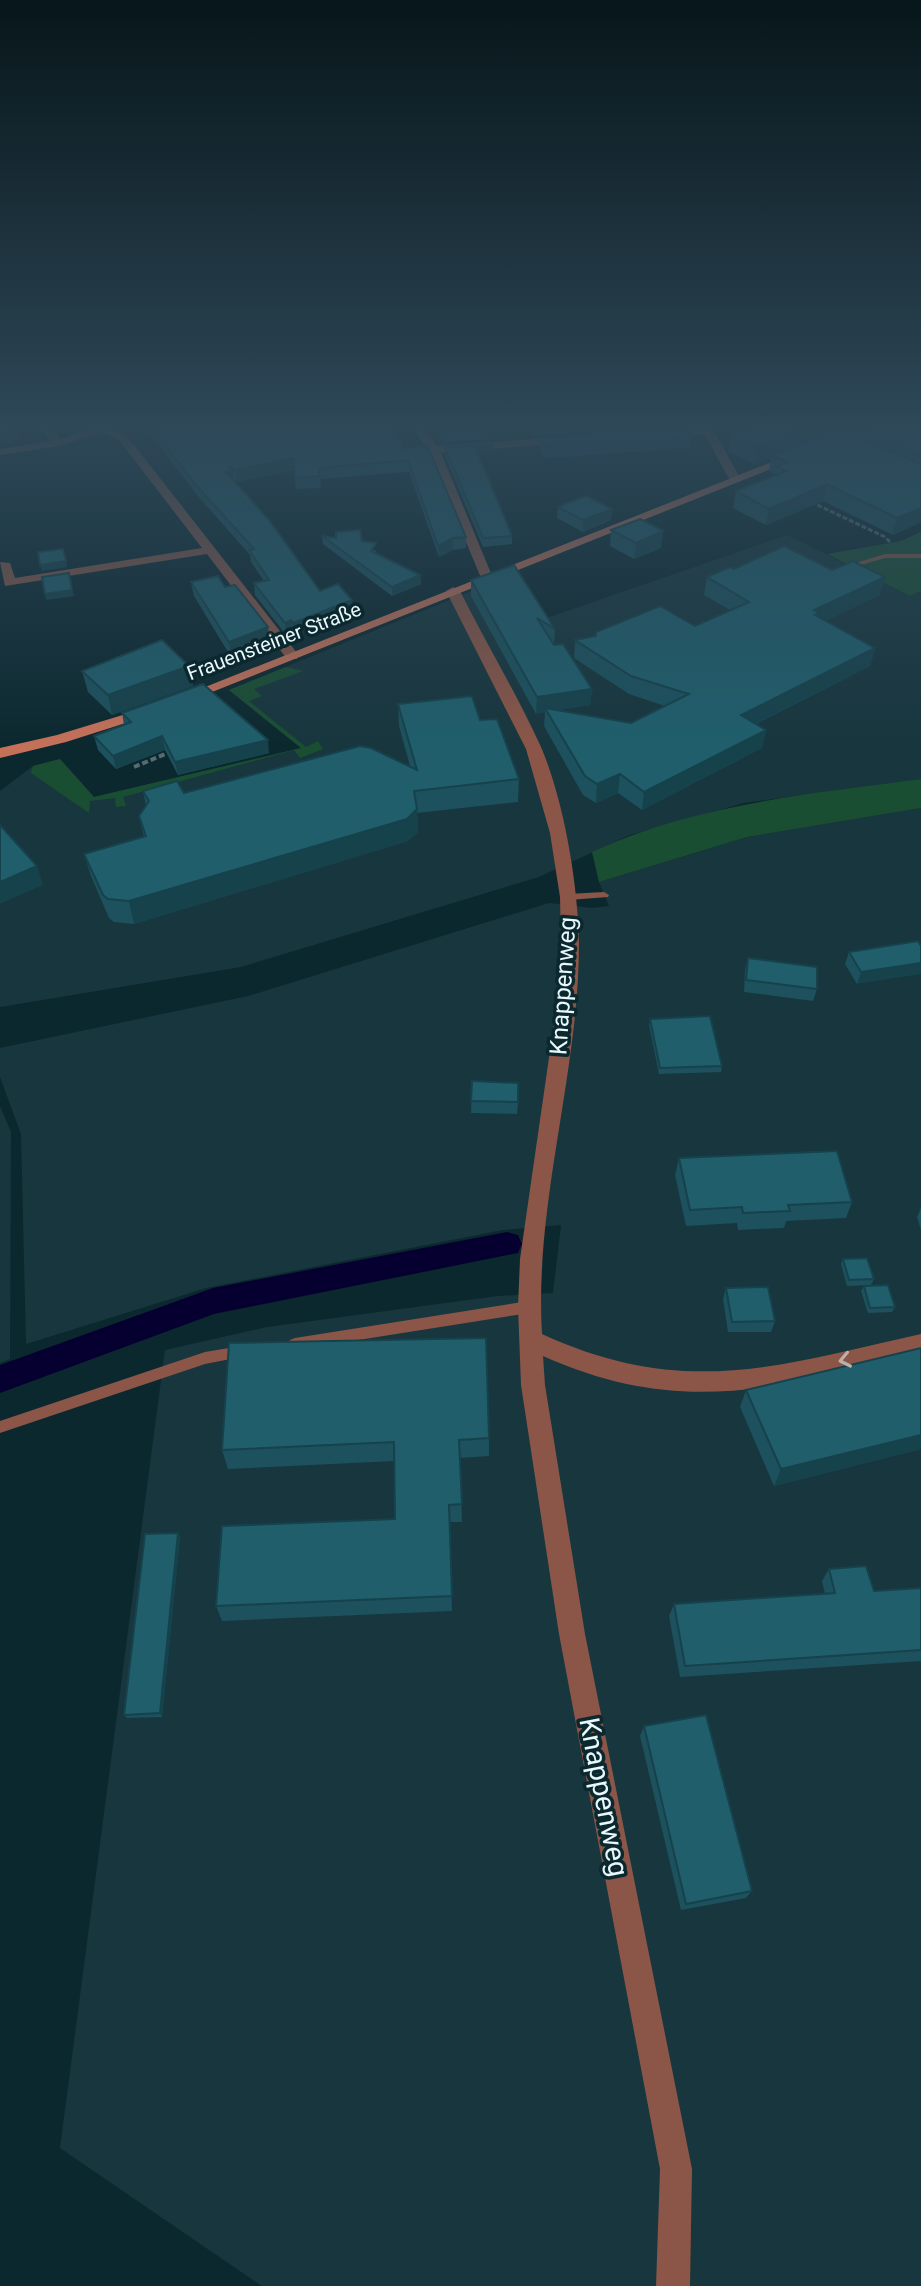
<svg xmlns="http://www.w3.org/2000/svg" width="921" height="2286" viewBox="0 0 921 2286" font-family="Roboto,sans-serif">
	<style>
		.built { fill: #18363e }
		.green { fill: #1a4e32 }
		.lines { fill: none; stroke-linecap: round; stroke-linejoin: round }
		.canal { fill: #060031; fill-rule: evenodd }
		.path-far1 { stroke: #546c72; stroke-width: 3; stroke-dasharray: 5 2; stroke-linecap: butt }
		.path { stroke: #546c72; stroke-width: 4; stroke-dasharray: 6 3; stroke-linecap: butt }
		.lane { fill: #8b5648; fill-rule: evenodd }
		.street { fill: #8b5648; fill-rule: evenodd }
		.secondary { fill: #c5715a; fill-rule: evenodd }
		.wall { fill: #1c515d; fill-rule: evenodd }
		.shaded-wall { fill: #16424c }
		.building { fill: #205e6c; stroke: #16424c; stroke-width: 2 }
		.oneway { stroke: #beafab }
		.labels { text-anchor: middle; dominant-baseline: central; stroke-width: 7; stroke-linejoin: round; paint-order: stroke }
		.far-street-label { font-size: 20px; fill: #e8f8fc; stroke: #0c282f }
		.street-label { font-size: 24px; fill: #e8f8fc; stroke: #0c282f }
		.near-street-label { font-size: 28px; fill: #e8f8fc; stroke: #0c282f }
	</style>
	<rect width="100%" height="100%" fill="#0c282f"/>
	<g class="built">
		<polygon points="787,535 910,596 921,591 921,779 744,803 630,835 539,877 241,967 0,1007 0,791 33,766 60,759 94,797 301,748 229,690 506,577 541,620"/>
		<polygon points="921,808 921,2286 262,2286 60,2148 165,1350 267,1327 498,1296 553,1293 561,1225 503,1230 206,1288 26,1344 21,1134 0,1077 0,1048 248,996 549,903 592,908 609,906 599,882 747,837"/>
		<polygon points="0,1106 11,1132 10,1359 0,1363"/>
	</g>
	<g class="green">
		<polygon points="921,532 921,591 910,596 827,554 901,541"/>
		<polygon points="286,667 303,671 254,689 262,696 249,701 306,747 318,741 323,749 300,758 294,750 123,797 126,806 116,807 115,798 90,801 89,813 31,773 33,766 60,759 94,797 301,748 229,690"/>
		<path d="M921,779v29l-174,29 -148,45 -7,-30c103,-48 217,-58 329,-73z"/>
	</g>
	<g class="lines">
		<polygon class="canal" points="507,1232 518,1235 522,1244 518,1253 214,1314 0,1393 0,1365 213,1288"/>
		<polyline class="path-far1" points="811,502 885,537 891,543"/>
		<polyline class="path" points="134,767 170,752"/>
		<g class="lane">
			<polygon points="885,554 921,554 921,558 885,558 850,568 846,566"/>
			<polygon points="604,892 609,895 608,897 568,900 563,897 568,894"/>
			<polygon points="529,1301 534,1303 536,1307 534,1311 529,1313 295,1350 290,1348 288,1344 290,1340 295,1338"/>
			<polygon points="241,1346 246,1348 248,1352 246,1356 205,1364 0,1433 0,1421 205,1352"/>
		</g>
		<g class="street">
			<polygon points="38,425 49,425 61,439 101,425 117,425 113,428 127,436 297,653 297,659 287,659 207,554 5,586 0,562 10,563 15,578 202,548 119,440 103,432 59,446 0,455 0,449 51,441"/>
			<polygon points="411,425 422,425 437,446 565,437 571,440 565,443 441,453 493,578 492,581 481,578 428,450"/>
			<polygon points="711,425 741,480 739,482 731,482 704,434 661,436 655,433 661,430"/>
			<path d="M453,587l7,4c26,52 57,103 81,156 23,54 37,137 38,196 0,131 -45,260 -37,391 141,65 236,32 379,0v20c-142,32 -237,65 -378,2l2,29 40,249 107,535 -2,117h-34l4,-117 -101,-535 -38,-249 -3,-78 2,-48 36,-250 5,-65 -1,-47 -10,-64 -24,-84 -80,-158z"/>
		</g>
		<g class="secondary">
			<polygon points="792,454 798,457 796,459 187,702 182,703 175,699"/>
			<polygon points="149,707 154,708 154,714 66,742 0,758 0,748 57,735"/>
		</g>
	</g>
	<g class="wall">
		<polygon points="147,425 392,425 404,449 466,537 466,548 453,550 439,557 409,472 320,479 321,488 296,489 294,470 237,482 234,479 234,482 320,591 353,612 295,635 293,632 286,635 255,595 254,583 264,581 251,562 250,555 198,496 151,435 150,426"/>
		<polygon points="439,425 488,425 488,439 443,442 439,432"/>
		<polygon points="529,425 669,425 534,436"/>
		<path d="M754,425h167v97l-28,13 -70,-34 -57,24 -33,-17 3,-17 40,-16 -7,-4 2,-14 -17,7 -26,-13 3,-16zM849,426l-2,7 -8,-3z"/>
		<polygon points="692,437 690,448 545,458 540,449 541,438"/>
		<polygon points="494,444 494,452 478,454 512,536 512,544 483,547 445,456 445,447"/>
		<polygon points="558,507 612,509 611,520 583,532 557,518"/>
		<polygon points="611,530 663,531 661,548 634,559 610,546"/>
		<polygon points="322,536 362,541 377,552 376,553 420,575 421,584 392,596 323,544"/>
		<polygon points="514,565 555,629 554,645 592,689 590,705 558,710 631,723 665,706 629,694 574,658 575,640 695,626 730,610 704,595 707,577 734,569 880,595 825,621 875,648 870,666 756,724 766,730 762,748 642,810 618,793 596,803 583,795 544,726 545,712 536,714 471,596 471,580"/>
		<polygon points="191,582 270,641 231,657 194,596"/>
		<polygon points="189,666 193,686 112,715 88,692 82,671"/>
		<polygon points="398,704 480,720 519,779 518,802 417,813 418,832 408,841 134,924 114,922 109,918 91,876 84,854 144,837 139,816 146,806 143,791 184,793 410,766 399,726"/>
		<polygon points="122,713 269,753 178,775 165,750 116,769 98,750 94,736 124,725"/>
		<polygon points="918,941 857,984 845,964 849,952"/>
		<polygon points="748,958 817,989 813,1001 744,992 745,970"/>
		<polygon points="650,1019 722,1066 721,1072 659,1074 649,1025"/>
		<polygon points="472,1081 518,1102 517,1114 471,1113"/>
		<polygon points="679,1158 852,1202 846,1218 786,1221 784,1228 738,1230 737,1223 686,1226 675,1175"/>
		<polygon points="921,1208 921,1230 917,1217"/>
		<polygon points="843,1259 874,1279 871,1285 847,1286 841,1264"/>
		<polygon points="864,1286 895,1307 892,1312 868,1313 861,1291"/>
		<polygon points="726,1288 775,1321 771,1332 728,1332 723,1299"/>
		<polygon points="921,1348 921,1449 774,1486 740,1407 746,1390"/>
		<polygon points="489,1438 489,1456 460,1458 462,1522 450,1522 452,1611 222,1621 216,1606 395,1519 394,1461 228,1469 222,1450"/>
		<polygon points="178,1533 180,1537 162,1717 127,1718 124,1715"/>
		<polygon points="829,1569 874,1591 921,1588 921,1661 680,1677 669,1616 674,1604 825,1594 822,1581"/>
		<polygon points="644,1726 752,1891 746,1898 681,1910 640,1736"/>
	</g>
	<g class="shaded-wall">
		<polygon points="814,425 849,425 774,456 771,455 771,457 754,464 757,448"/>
		<polygon points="18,430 20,440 0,444 0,434"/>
		<polygon points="494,444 494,452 475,454 475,446"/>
		<polygon points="293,458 294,470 237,482 236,470"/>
		<polygon points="233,471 234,482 226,472"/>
		<polygon points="827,484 823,501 766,525 769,509"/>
		<polygon points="921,508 921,522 893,535 897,518"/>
		<polygon points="612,509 611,520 583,532 583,520"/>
		<polygon points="663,531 661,548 634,559 636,543"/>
		<polygon points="453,538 453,550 439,557 438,546"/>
		<polygon points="66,561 67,567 42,571 40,565"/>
		<polygon points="420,575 421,584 392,596 392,587"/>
		<polygon points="885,577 880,595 817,625 814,610"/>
		<polygon points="72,590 74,596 46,600 45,594"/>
		<polygon points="352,600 353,612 295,635 293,623"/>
		<polygon points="291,620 293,632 286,635 285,623"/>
		<polygon points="268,627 270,641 231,657 229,642"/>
		<polygon points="875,648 870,666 737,733 741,715"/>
		<polygon points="189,666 193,686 112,715 108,695"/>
		<polygon points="592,689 590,705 547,712 545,708 545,712 536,714 537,697"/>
		<polygon points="766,730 762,748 642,810 644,792"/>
		<polygon points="162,736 165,750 116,769 113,756"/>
		<polygon points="268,740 269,753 178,775 175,762"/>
		<polygon points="620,774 618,793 596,803 597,784"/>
		<polygon points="417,809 418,832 408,841 134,924 129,901"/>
		<polygon points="37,866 43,885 0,904 0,882"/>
		<polygon points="921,963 921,974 857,984 861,972"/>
		<polygon points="921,1435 921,1449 774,1486 781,1469"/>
		<polygon points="178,1533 180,1537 162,1717 160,1713"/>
	</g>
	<g class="building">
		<polygon points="0,425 15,425 18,430 0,434"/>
		<polygon points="150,425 392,425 404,449 427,445 466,537 453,538 438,546 408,460 319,468 320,476 295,478 293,458 236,470 229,466 233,471 226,472 269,520 320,591 338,584 352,600 293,623 291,620 285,623 254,583 269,580 249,550 254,549 196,485"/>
		<polygon points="754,425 814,425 757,448 731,435"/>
		<polygon points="852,425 921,425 921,455"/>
		<polygon points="686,428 692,437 545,447 541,438"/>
		<polygon points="837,429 921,464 921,508 897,518 827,484 769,509 736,491 787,471 777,467 788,462 771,455"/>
		<polygon points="494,444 475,446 512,536 483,538 445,447"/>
		<polygon points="586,496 612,509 583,520 558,507"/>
		<polygon points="640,519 663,531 636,543 611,530"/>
		<polygon points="360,530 362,541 376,543 371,551 420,575 392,587 322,536 336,538 336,532"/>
		<polygon points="784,546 832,570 853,561 885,577 814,610 820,613 815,615 875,648 741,715 766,730 644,792 620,774 597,784 585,776 545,708 631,723 689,694 631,676 575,640 596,636 596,632 660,606 695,626 749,602 707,577 730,567 734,569"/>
		<polygon points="63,549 66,561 40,565 38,552"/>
		<polygon points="514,565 555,629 537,618 554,645 563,644 592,689 537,697 471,580"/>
		<polygon points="69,573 72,590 45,594 42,577"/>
		<polygon points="218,576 225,587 235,585 268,627 229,642 191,582"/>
		<polygon points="162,640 189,666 108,695 82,671"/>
		<polygon points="203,684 268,740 175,762 162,736 113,756 94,736 131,722 122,713"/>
		<polygon points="472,696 480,720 497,719 519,779 414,791 417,809 407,819 129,901 108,899 103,895 84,854 146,836 139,816 149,801 143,791 177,781 184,793 360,746 371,748 417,770 398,704"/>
		<polygon points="0,825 37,866 0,882"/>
		<polygon points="918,941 921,946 921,963 861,972 849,952"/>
		<polygon points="748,958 817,967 817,989 746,980"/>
		<polygon points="710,1016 722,1066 660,1068 650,1019"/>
		<polygon points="472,1081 518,1083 518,1102 471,1101"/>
		<polygon points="837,1151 852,1202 788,1205 790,1211 743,1213 742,1207 690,1210 679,1158"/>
		<polygon points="867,1258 874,1279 849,1280 843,1259"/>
		<polygon points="888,1285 895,1307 870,1308 864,1286"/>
		<polygon points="768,1287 775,1321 732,1322 726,1288"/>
		<polygon points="486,1338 489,1438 459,1440 462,1504 449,1505 452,1596 216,1606 222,1526 395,1519 394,1442 222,1450 229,1343"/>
		<polygon points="921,1348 921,1435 781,1469 746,1390"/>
		<polygon points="178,1533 160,1713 124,1715 145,1534"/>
		<polygon points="866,1566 874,1591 921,1588 921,1650 685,1666 674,1604 835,1593 829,1569"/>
		<polygon points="706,1715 752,1891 686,1904 644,1726"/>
	</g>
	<defs><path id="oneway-chevron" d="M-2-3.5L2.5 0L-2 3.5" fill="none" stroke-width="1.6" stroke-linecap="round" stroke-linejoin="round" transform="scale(2)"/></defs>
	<use class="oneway" href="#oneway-chevron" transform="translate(845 1360) rotate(168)"/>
	<linearGradient id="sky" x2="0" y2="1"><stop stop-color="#07161a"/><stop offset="0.57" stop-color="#2e4858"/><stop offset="1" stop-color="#2e4858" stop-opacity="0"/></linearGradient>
	<rect width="921" height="745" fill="url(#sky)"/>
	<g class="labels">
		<g class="far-street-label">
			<text transform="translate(274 641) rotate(-21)">Frauensteiner Straße</text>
		</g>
		<g class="street-label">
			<text transform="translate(563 986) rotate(-86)">Knappenweg</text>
		</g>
		<g class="near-street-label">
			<text transform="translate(604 1797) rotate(79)">Knappenweg</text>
		</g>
	</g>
</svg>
